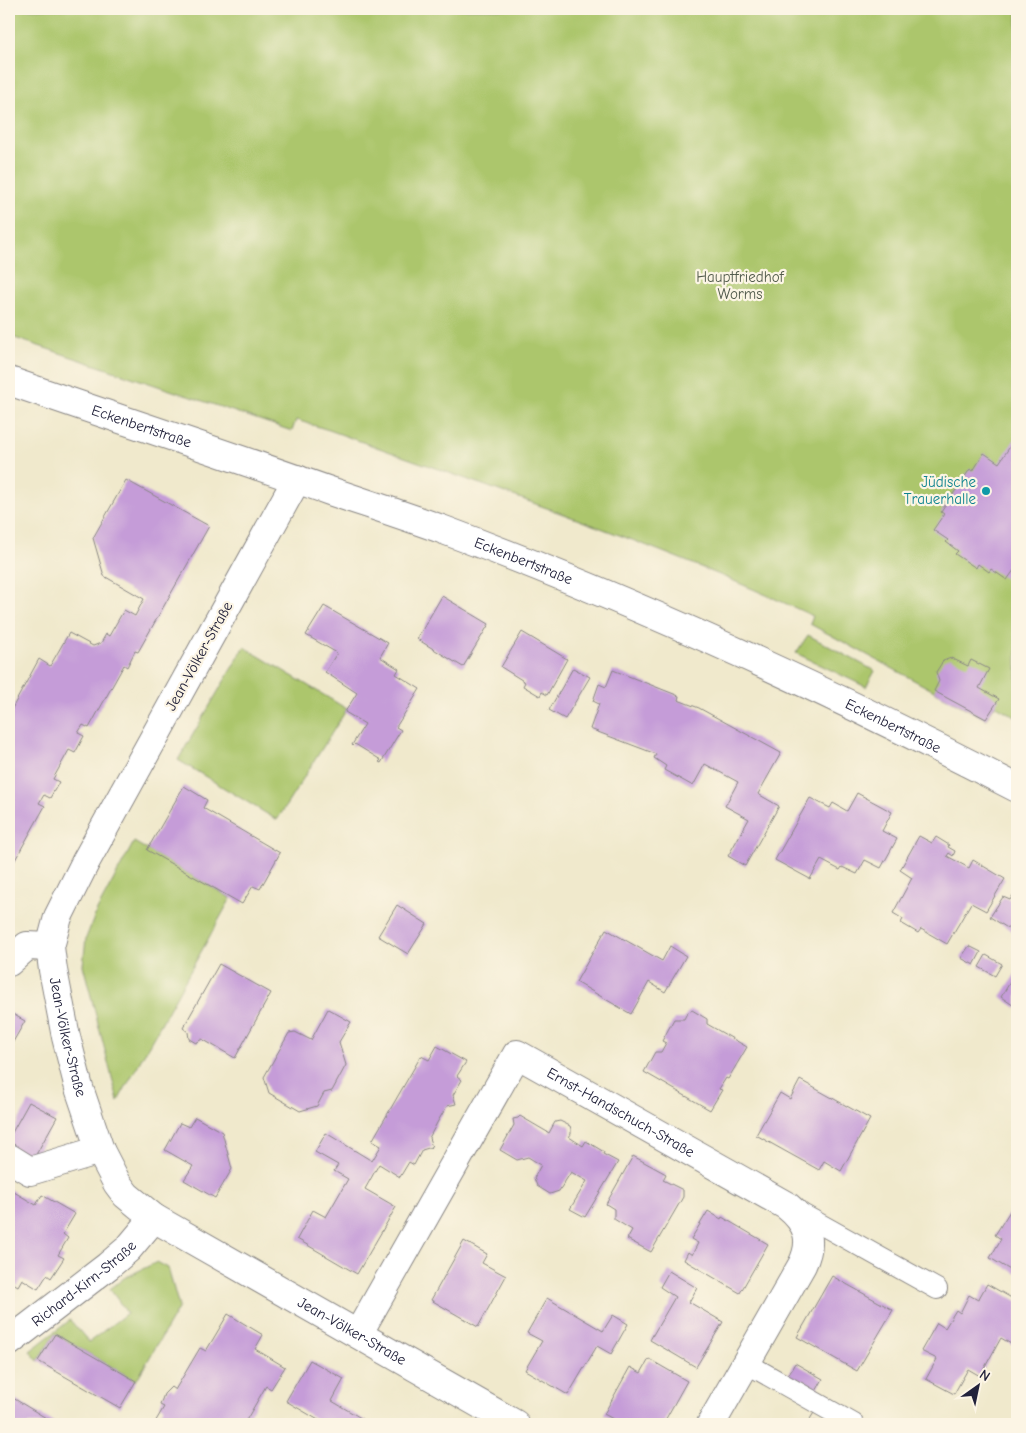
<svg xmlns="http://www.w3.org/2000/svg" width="1026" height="1433" viewBox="0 0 1026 1433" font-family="'Comic Neue',sans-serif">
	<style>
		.green { fill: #acc66c; stroke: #677454 }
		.building { fill: #c59cd8 }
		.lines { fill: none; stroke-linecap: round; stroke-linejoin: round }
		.service-casing { stroke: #898684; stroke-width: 22 }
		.minor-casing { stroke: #898684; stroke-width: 30 }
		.tertiary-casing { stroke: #898684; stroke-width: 30 }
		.service { stroke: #fff; stroke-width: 20 }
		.minor { stroke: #fff; stroke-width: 28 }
		.tertiary { stroke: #fff; stroke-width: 28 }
		.culture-dot { fill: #0f9aa8; stroke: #fcf5e5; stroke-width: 2 }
		.labels { text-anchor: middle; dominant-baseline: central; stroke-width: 4.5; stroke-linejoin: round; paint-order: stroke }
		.park-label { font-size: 15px; fill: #525b4c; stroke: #fcf5e5 }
		.street-label { font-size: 15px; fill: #22223b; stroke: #fcf5e5 }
		.culture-label { font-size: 15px; fill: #0d838f; stroke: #fcf5e5; text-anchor: end }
	</style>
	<rect width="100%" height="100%" fill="#fcf5e5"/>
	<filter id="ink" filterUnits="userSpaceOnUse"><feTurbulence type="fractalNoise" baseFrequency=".02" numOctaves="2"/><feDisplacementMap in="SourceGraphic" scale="10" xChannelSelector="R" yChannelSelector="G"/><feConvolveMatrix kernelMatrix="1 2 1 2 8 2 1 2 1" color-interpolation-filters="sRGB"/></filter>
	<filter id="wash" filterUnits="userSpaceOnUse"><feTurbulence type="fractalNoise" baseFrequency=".0096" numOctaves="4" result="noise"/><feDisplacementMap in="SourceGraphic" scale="20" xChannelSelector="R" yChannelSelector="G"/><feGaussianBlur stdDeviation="1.12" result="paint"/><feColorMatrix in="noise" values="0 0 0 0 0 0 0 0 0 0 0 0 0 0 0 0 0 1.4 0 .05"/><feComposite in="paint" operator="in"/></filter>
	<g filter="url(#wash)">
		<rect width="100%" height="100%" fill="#f0e9cc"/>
		<g class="green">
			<path d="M9,9h1008v709l-22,-13 -9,14 -176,-95 3,-8c-157,-73 -321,-127 -484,-186l-33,-10 -4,11 -283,-95z"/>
			<polygon points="808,635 875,671 866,687 796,653"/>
			<polygon points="244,647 347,709 277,820 178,760"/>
			<polygon points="134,842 231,898 118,1101 83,965 86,938 97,910"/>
			<polygon points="157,1262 168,1268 179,1307 136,1381 55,1334 38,1361 30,1351 70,1320 89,1342 127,1313 110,1289 124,1278"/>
		</g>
		<g id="blocks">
			<g class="building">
				<polygon points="1015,439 1017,440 1017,566 1007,580 991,569 989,572 978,564 976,568 955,554 958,551 946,542 948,540 933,530 944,514 941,512 970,469 973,471 984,453 999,463"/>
				<polygon points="126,480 209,526 138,652 135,651 127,667 124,665 89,728 83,725 78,733 84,736 75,753 69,750 53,779 59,782 50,798 44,795 39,803 45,806 10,869 12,871 9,876 9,714 39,659 50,666 69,633 93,646 101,643 106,634 109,636 124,610 135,616 144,599 104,576 93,538"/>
				<polygon points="442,596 489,624 463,667 417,639"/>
				<polygon points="324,606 388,643 380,657 399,669 396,674 420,689 396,727 401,730 381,763 379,762 381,760 355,744 353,746 352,745 365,724 345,712 357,693 325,672 337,653 306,635"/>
				<polygon points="522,632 567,659 547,695 542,692 540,696 523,686 525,682 501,667"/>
				<polygon points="951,658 968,666 971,660 989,669 979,688 999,699 986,719 934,691 939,681 936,672 943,661"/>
				<polygon points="573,668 590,677 565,719 549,710"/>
				<polygon points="613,670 679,696 678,700 699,708 781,753 758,794 779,806 745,866 728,856 749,819 725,806 738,782 705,764 693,786 664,770 666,766 654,758 656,754 590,729 599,704 593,701 599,684 606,687"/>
				<polygon points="184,786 207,800 203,808 280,853 260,889 253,886 242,904 147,850"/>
				<polygon points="857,793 892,812 882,831 897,839 881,868 865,860 857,874 842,867 840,870 821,860 810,879 775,860 810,798 830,808 833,803 847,811"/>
				<polygon points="919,836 932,843 936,837 949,845 948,847 955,851 953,856 949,853 947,856 969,868 973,860 1005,879 986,911 971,903 947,944 921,929 918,933 901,923 903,919 893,913 912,878 900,870"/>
				<polygon points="1017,889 1017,934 990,917 1003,897 1010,900"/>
				<polygon points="397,905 427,924 408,954 378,936"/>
				<polygon points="606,929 662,961 670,946 686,956 665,992 649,982 631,1014 576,982"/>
				<polygon points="969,946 981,952 974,965 961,958"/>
				<polygon points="986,955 1002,964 995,976 979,967"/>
				<polygon points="219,964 271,993 235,1058 202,1039 196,1043 189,1039 188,1032 183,1028"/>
				<polygon points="1017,971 1017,1008 1001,997"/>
				<polygon points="328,1009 351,1022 339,1042 346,1065 332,1091 324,1093 317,1106 300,1111 269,1093 264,1077 289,1033 295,1032 311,1040"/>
				<polygon points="692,1010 707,1019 707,1024 747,1047 728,1079 726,1078 719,1089 722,1090 710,1110 644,1072 655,1052 661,1052 666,1043 662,1041 674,1019 684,1019 687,1013"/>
				<polygon points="9,1012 25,1021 9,1049"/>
				<polygon points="437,1046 466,1062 457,1076 462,1080 453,1095 456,1104 447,1106 438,1121 429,1138 432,1147 422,1150 414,1165 409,1162 400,1177 379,1164 365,1189 396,1207 357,1274 297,1239 313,1210 326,1217 348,1179 334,1171 338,1165 315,1152 326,1133 372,1161 381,1146 372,1141 421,1056 429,1060"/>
				<polygon points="800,1080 870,1119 841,1171 824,1161 819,1170 756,1135 780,1093 790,1099"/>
				<polygon points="29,1102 57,1117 33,1160 9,1146 9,1138"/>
				<polygon points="520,1116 549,1133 555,1122 560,1121 570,1126 571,1129 571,1134 569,1137 583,1146 586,1141 604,1152 603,1154 618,1162 585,1217 570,1209 587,1181 571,1172 559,1191 550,1194 537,1186 534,1178 541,1165 528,1157 517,1160 500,1150 514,1125 513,1119 518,1118"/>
				<polygon points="195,1117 222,1132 232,1169 215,1198 184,1180 193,1166 165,1150 180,1123 189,1127"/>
				<polygon points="633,1156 666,1174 663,1180 683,1190 683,1197 651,1252 627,1239 632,1230 614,1219 614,1209 606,1204"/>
				<polygon points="9,1189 36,1205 42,1195 75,1214 63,1234 68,1238 58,1255 64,1258 51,1278 47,1275 38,1289 22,1279 18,1286 9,1281"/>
				<polygon points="1015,1203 1017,1205 1017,1274 990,1258 1001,1239 995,1235"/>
				<polygon points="708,1211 721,1219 722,1217 768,1244 740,1293 684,1260 688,1252 692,1255 698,1243 691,1239"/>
				<polygon points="464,1241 487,1254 482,1263 506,1276 478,1327 431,1300"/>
				<polygon points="669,1271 697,1288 689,1302 723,1322 696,1367 650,1340 675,1297 660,1287"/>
				<polygon points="832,1276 893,1310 857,1371 797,1337"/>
				<polygon points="987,1284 1017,1301 1017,1344 1016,1347 1001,1338 980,1376 968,1369 954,1394 926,1379 937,1359 921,1351 937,1323 945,1328 956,1310 960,1313 969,1295 978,1300"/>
				<polygon points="547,1298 603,1331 613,1315 628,1324 611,1354 597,1346 568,1395 525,1370 542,1341 527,1333"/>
				<polygon points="228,1314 263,1335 255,1349 285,1367 271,1389 266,1386 244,1424 154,1424 164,1407 160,1405 164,1394 171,1387 175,1390 200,1348 206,1351"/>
				<polygon points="55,1334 136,1381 120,1408 38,1361"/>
				<polygon points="649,1359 687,1381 663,1424 622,1424 604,1414 630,1367 641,1373"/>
				<polygon points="310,1360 344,1379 332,1401 371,1424 318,1424 320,1421 286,1401"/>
				<polygon points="795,1363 823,1379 815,1393 787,1377"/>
				<polygon points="13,1398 41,1415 57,1424 9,1424 9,1405"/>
				<polygon points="815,1411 837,1424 807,1424"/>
			</g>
		</g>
	</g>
	<g filter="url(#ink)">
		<use href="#blocks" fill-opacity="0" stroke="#898684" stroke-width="1"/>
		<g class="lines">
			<defs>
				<g id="service">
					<polyline points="795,1210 937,1289"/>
					<polyline points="746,1363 854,1424"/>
				</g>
				<g id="minor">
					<path id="s1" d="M297,479l-211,382 -28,56 -8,30 3,23 13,67 13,51 21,62 17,33 9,12 28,23 361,206"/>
					<polyline points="9,962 27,946 50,947"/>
					<polyline points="9,1158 30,1171 100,1150"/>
					<path id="s2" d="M358,1334l159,-280 270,152c21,17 27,34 15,59l-91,159"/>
					<path id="s3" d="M9,1342l99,-76 20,-17 26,-31"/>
				</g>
				<g id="tertiary">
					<path id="s4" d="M9,381c107,37 214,72 321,110 38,13 76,25 114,39 196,73 387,162 573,258"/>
				</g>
			</defs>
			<use href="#service" class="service-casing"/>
			<use href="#minor" class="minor-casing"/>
			<use href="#tertiary" class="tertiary-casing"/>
			<use href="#service" class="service"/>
			<use href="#minor" class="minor"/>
			<use href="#tertiary" class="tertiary"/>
		</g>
	</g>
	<circle class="culture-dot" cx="986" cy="491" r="5"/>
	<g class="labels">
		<g class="park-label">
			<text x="740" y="277">Hauptfriedhof<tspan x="740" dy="17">Worms</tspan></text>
		</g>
		<g class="street-label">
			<text stroke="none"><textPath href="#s4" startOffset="140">Eckenbertstraße</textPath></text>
			<text stroke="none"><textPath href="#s4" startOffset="545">Eckenbertstraße</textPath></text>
			<text transform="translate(199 656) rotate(-61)">Jean-Völker-Straße</text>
			<text stroke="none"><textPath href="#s4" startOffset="950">Eckenbertstraße</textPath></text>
			<text stroke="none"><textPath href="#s1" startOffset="622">Jean-Völker-Straße</textPath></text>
			<text stroke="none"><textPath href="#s2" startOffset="441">Ernst-Handschuch-Straße</textPath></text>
			<text stroke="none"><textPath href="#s3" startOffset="95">Richard-Kirn-Straße</textPath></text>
			<text stroke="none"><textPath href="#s1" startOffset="1056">Jean-Völker-Straße</textPath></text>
		</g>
		<g class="culture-label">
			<text x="976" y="482">Jüdische<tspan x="976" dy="17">Trauerhalle</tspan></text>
		</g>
	</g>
	<rect width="1026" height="1433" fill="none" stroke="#fcf5e5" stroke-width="30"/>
	<g transform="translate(978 1386) rotate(33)" stroke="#fcf5e5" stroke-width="4" paint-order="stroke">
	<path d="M0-4L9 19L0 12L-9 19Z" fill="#22223b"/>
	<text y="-8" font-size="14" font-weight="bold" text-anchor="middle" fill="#22223b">N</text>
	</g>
</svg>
